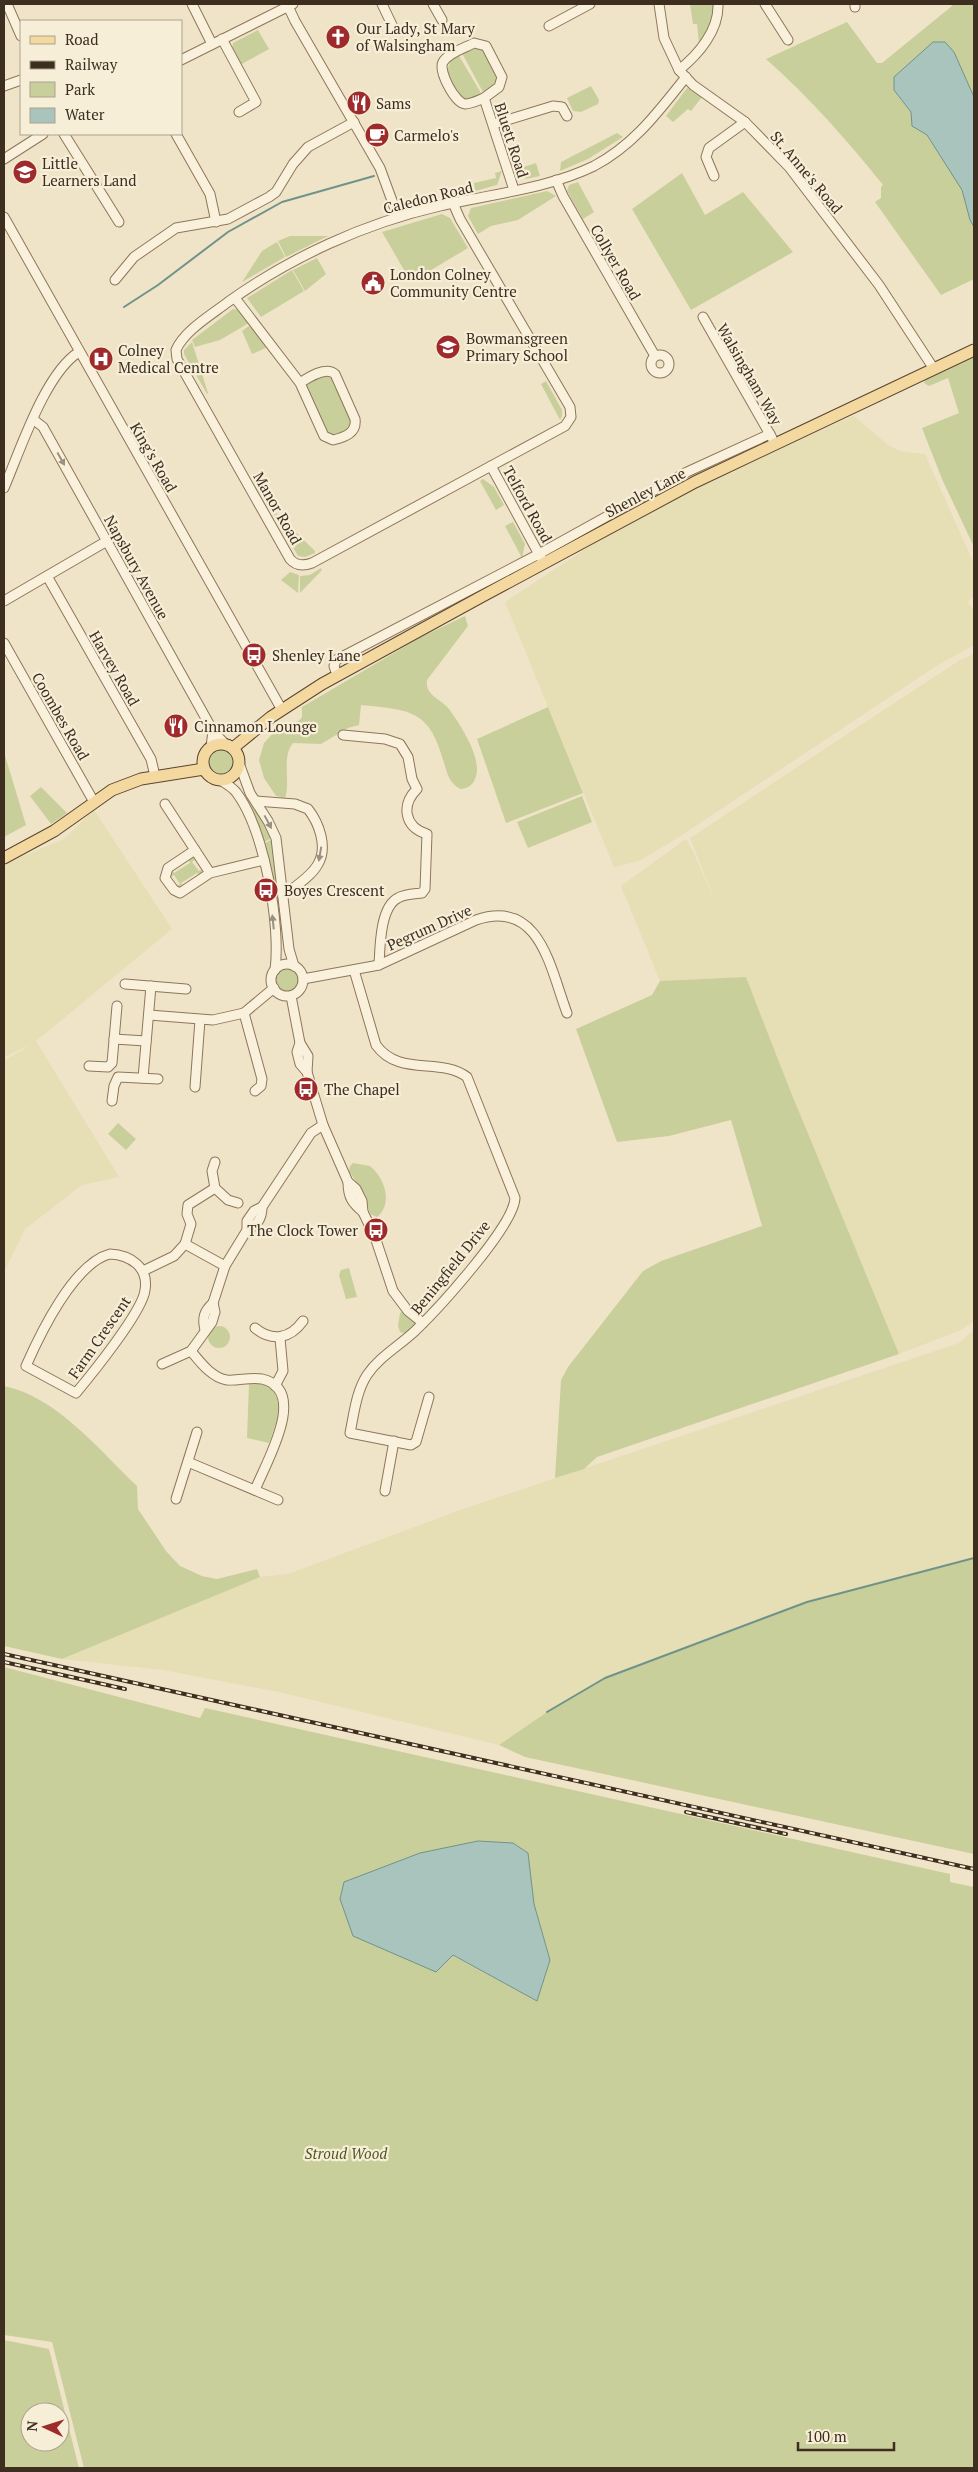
<svg xmlns="http://www.w3.org/2000/svg" width="978" height="2472" viewBox="0 0 978 2472" font-family="'PT Serif',serif">
	<style>
		.farmland { fill: #e6deb5 }
		.green { fill: #c9cf9b; fill-rule: evenodd }
		.water { fill: #a9c4bc; stroke: #6f938a }
		.lines { fill: none; stroke-linecap: round; stroke-linejoin: round }
		.stream { stroke: #6f938a; stroke-width: 2 }
		.minor-casing { stroke: #8d765c; stroke-width: 11 }
		.major-casing { stroke: #5b4430; stroke-width: 13 }
		.minor { stroke: #faf1dc; stroke-width: 9 }
		.major { stroke: #f3d9a0; stroke-width: 11 }
		.rail-casing { stroke: #3d2e20; stroke-width: 4 }
		.rail { stroke: #f7eed8; stroke-width: 2; stroke-dasharray: 5.5; stroke-linecap: butt }
		.oneway { fill: #9c907e }
		.labels { text-anchor: middle; dominant-baseline: central; stroke-width: 4.5; stroke-linejoin: round; paint-order: stroke }
		.poi-label { font-size: 15px; fill: #3d2e20; stroke: #f7eed8; text-anchor: start }
		.street-label { font-size: 15px; fill: #3d2e20; stroke: #f7eed8 }
		.park-label { font-size: 15px; font-style: italic; fill: #4d5a26; stroke: #f7eed8 }
	</style>
	<rect width="100%" height="100%" fill="#f0e4c8"/>
	<g class="farmland">
		<polygon points="854,416 888,445 900,451 925,454 974,564 974,596 968,602 974,611 974,645 938,665 679,837 639,861 614,867 505,602 599,540 707,481 769,452"/>
		<polygon points="974,654 974,1321 961,1330 899,1354 788,1085 746,977 660,981 621,886 686,839 692,849 718,909 690,838 876,715 960,660"/>
		<polygon points="94,810 172,929 36,1041 119,1177 82,1185 25,1229 4,1272 4,1061 30,1045 4,1057 4,864 64,839"/>
		<polygon points="974,1330 974,1558 807,1602 605,1678 547,1712 499,1745 279,1692 163,1670 62,1659 260,1577 288,1574 463,1509 959,1343"/>
	</g>
	<g class="green">
		<path d="M690,4h23c3,14 -5,29 -14,40l-2,-20h-4z"/>
		<path d="M951,4h23v93l-20,-45 -45,13 -15,12v13l17,22 1,14 15,9 36,55 7,30 4,7v52l-33,16 -66,-93 6,-4v-11l2,-2c-36,-45 -73,-87 -117,-126l81,-37 30,41h5l70,-57z"/>
		<polygon points="258,30 269,49 240,65 232,48 233,43"/>
		<polygon points="469,48 470,50 477,48 483,50 500,81 484,94 463,55 463,52"/>
		<polygon points="458,54 481,93 481,96 466,101 457,91 455,92 446,74 450,62 449,59"/>
		<polygon points="591,86 599,100 598,104 581,112 573,111 567,98"/>
		<polygon points="687,88 702,97 691,111 688,109 673,122 666,116"/>
		<polygon points="617,133 623,137 588,159 560,171 561,162"/>
		<polygon points="536,163 540,176 526,179 514,170"/>
		<polygon points="502,171 497,185 475,191 474,183 496,178 495,173"/>
		<polygon points="682,173 705,215 743,192 793,252 691,310 632,209"/>
		<polygon points="578,182 594,212 583,219 567,191 569,185"/>
		<polygon points="547,191 556,196 518,220 491,226 478,234 468,216 471,208"/>
		<polygon points="442,214 450,218 468,248 411,282 382,232"/>
		<polygon points="290,236 328,236 286,257 278,241"/>
		<polygon points="277,242 285,257 242,282 262,251"/>
		<polygon points="317,258 326,274 305,291 293,270"/>
		<polygon points="292,270 304,291 261,317 247,298"/>
		<polygon points="233,309 239,310 249,323 220,340 195,347 192,340"/>
		<polygon points="250,325 268,347 252,354 242,331"/>
		<polygon points="192,342 208,393 207,394 184,354 184,350"/>
		<polygon points="974,356 974,547 942,479 922,428 959,413 948,378 929,386 924,383 925,379"/>
		<polygon points="330,373 352,419 349,431 328,437 305,386 308,381"/>
		<polygon points="546,381 562,410 562,416 560,420 541,384"/>
		<polygon points="509,465 525,494 518,497 506,475"/>
		<polygon points="483,479 494,487 504,505 496,510 480,481"/>
		<polygon points="534,512 551,543 537,533 528,515"/>
		<polygon points="276,513 315,551 315,553 305,557 298,556 274,514"/>
		<polygon points="513,522 525,544 522,558 505,526"/>
		<polygon points="321,568 322,570 300,593 300,576 310,575"/>
		<polygon points="290,572 299,575 298,593 281,580"/>
		<path d="M465,616l3,10 -41,54c-2,16 13,18 22,29 11,15 35,51 26,70 -2,6 -8,10 -15,10 -11,-7 -12,-13 -16,-26 -14,-53 -33,-53 -83,-58l-2,20 -11,3 -27,16 -28,-1c-12,15 -2,39 -8,55l-9,-2 -12,-18 -5,-18 5,-17 10,-11 26,-12 2,-3v-10l119,-70z"/>
		<polygon points="548,707 583,793 506,823 477,739"/>
		<circle cx="221" cy="762" r="12"/>
		<polygon points="4,752 26,825 4,837"/>
		<polygon points="41,787 67,813 51,824 30,796"/>
		<polygon points="248,796 260,812 272,838 262,843 244,801"/>
		<polygon points="582,796 592,822 528,848 517,822"/>
		<polygon points="273,839 283,929 279,932 263,844"/>
		<polygon points="191,857 196,859 192,862 199,871 202,869 203,873 200,877 197,873 181,883 184,887 182,889 176,887 180,884 174,875 170,878 169,870 171,868 174,873 190,863 188,858"/>
		<circle cx="287" cy="980" r="11"/>
		<polygon points="746,977 788,1085 899,1354 597,1457 584,1469 555,1478 561,1380 568,1367 643,1271 661,1261 762,1226 731,1120 669,1136 617,1142 576,1029 652,995 660,981"/>
		<polygon points="118,1123 136,1139 126,1150 108,1134"/>
		<path d="M353,1163l17,3c14,11 24,38 7,51l-7,-3 -6,-20 -15,-23 1,-5z"/>
		<polygon points="349,1268 357,1297 346,1299 339,1275 341,1270"/>
		<polygon points="403,1311 415,1322 415,1326 406,1334 400,1332 398,1326 400,1313"/>
		<circle cx="219" cy="1337" r="11"/>
		<path d="M249,1383c43,0 30,35 20,60l-22,-5z"/>
		<path d="M4,1386c52,10 96,65 133,100l1,23 28,42 14,15 22,10 15,3 40,-10 3,8 -198,82 -58,-13z"/>
		<polygon points="974,1558 974,1854 525,1757 499,1745 547,1712 605,1678 807,1602"/>
		<path d="M4,1667l196,51 5,-10 745,166v8l24,5v581h-890l-32,-126 -48,-7zM478,1841l36,2 14,10 6,51 16,55 -13,42 -85,-46z"/>
		<path d="M4,2340l45,9 30,119h-75zM30,2412h30v30h-30z"/>
	</g>
	<g class="water">
		<polygon points="933,42 945,42 954,52 974,97 974,227 970,220 962,190 927,135 912,126 911,112 894,90 894,77"/>
		<polygon points="478,1841 513,1843 528,1853 534,1904 550,1960 537,2001 453,1955 436,1972 353,1936 340,1899 344,1882 420,1853"/>
	</g>
	<g class="lines">
		<g class="stream">
			<polyline points="124,307 158,285 228,232 282,202 374,176"/>
			<polyline points="547,1712 605,1678 807,1602 974,1558"/>
		</g>
		<defs>
			<g id="minor">
				<polyline points="7,4 21,36"/>
				<polyline points="192,4 212,44"/>
				<polyline points="287,4 295,21 380,168 398,217"/>
				<polyline points="382,4 393,27"/>
				<polyline points="433,4 442,20"/>
				<polyline points="659,4 664,38 679,70 693,85 745,122 789,167 879,285 934,369"/>
				<polyline points="765,4 788,40"/>
				<polyline points="855,7 855,4"/>
				<polyline points="549,26 590,4"/>
				<polyline points="222,39 256,102 239,112"/>
				<polyline points="181,60 293,4"/>
				<path d="M679,70c20,-16 40,-40 39,-66"/>
				<polyline points="4,86 21,80"/>
				<path d="M484,98l15,-11 3,-10 -16,-31 -12,-3c-9,5 -26,10 -31,19 -5,9 12,41 22,42 6,0 14,-4 19,-6l30,92"/>
				<polyline points="494,124 553,106 562,107 567,116"/>
				<polyline points="64,134 119,222"/>
				<polyline points="176,134 210,194 216,222"/>
				<polyline points="4,159 43,134"/>
				<polyline points="714,176 706,157 709,148 745,122"/>
				<polyline points="556,180 563,196 655,356"/>
				<polyline points="453,203 460,219 570,407 571,417 565,426 491,466 541,558"/>
				<polyline points="4,217 282,710"/>
				<polyline points="115,280 134,257 176,228 228,219 269,197 276,192 293,164 308,147 354,122"/>
				<path d="M235,298l65,85c9,-6 26,-17 35,-9l20,45c2,14 -10,18 -22,21l-9,-4 -24,-53"/>
				<polyline points="703,317 772,438"/>
				<circle cx="660" cy="364" r="9"/>
				<polyline points="34,420 43,427 213,731 225,744"/>
				<path d="M491,466l-179,97c-8,3 -16,3 -22,-4l-113,-200 -1,-9c8,-19 35,-35 52,-48 63,-45 137,-79 212,-96 51,-12 107,-17 154,-40 40,-21 64,-54 92,-89"/>
				<path d="M4,488c16,-37 41,-115 75,-136"/>
				<polyline points="47,576 151,759 155,776"/>
				<polyline points="4,601 107,541"/>
				<polyline points="4,643 94,802"/>
				<polyline points="337,675 334,666 336,660 539,554 687,472 770,434"/>
				<path d="M343,735l42,4 15,5 8,13 4,22 5,10c-16,16 -13,38 10,45l-2,55 -3,4c-7,1 -17,1 -24,5 -18,9 -18,49 -19,67"/>
				<polyline points="211,747 213,731"/>
				<polyline points="239,763 250,793 268,821 276,838 289,949 294,966"/>
				<path d="M220,780c5,3 12,7 16,12 28,37 45,132 39,178"/>
				<path d="M256,801l39,3 13,5c11,14 20,38 10,55 -7,13 -24,23 -35,32"/>
				<polyline points="165,804 195,850"/>
				<polyline points="210,873 195,850 168,868 165,878 174,890 180,893 210,873 264,860"/>
				<circle cx="287" cy="980" r="16"/>
				<path d="M354,970l22,75c23,32 64,12 91,32l48,121c-1,28 -78,112 -100,133 -16,15 -36,26 -48,44 -11,17 -13,39 -17,58l61,12 5,-3 13,-45"/>
				<path d="M303,979l76,-14 97,-45c64,-22 74,48 91,93"/>
				<polyline points="125,984 186,989"/>
				<polyline points="291,996 300,1043 297,1052 300,1064 307,1072 323,1125 348,1182 356,1189 362,1201 363,1212 375,1237 393,1291 408,1311 423,1323"/>
				<polyline points="244,1013 262,1079 261,1086 255,1091"/>
				<polyline points="149,1015 213,1020 244,1013 274,988"/>
				<polyline points="114,1039 146,1041"/>
				<polyline points="300,1043 308,1056 307,1072"/>
				<polyline points="89,1066 108,1067 112,1063 117,1006"/>
				<polyline points="143,1078 151,986"/>
				<polyline points="195,1087 200,1020"/>
				<polyline points="112,1101 114,1086 118,1077 158,1079"/>
				<polyline points="215,1162 212,1171 215,1188 228,1200 238,1203"/>
				<path d="M348,1182c0,15 4,21 15,30"/>
				<path d="M247,1230c10,-5 15,-11 15,-23"/>
				<polyline points="185,1244 191,1224 187,1214 188,1205 215,1188"/>
				<path d="M110,1254c20,1 39,13 35,36 -2,21 -54,85 -69,103l-50,-27c14,-32 48,-103 84,-112z"/>
				<polyline points="143,1271 174,1256 185,1244 225,1266"/>
				<path d="M255,1328c17,14 35,11 48,-7"/>
				<path d="M205,1330c-3,-12 -1,-19 8,-27"/>
				<path d="M191,1351c9,11 21,27 36,29 11,1 23,-3 35,-1 48,11 3,85 -7,111"/>
				<polyline points="162,1364 191,1351 212,1322 215,1312 213,1303 225,1266 247,1230 247,1221 254,1211 262,1207 311,1133 323,1125"/>
				<polyline points="275,1386 283,1371 280,1338"/>
				<polyline points="188,1462 278,1500"/>
				<polyline points="385,1491 394,1441"/>
				<polyline points="176,1499 197,1432"/>
			</g>
			<g id="major">
				<circle cx="221" cy="762" r="18"/>
				<polyline points="233,748 271,717 322,684 479,598 695,482 974,350"/>
				<polyline points="4,858 54,831 112,790 141,779 204,769"/>
			</g>
		</defs>
		<use href="#minor" class="minor-casing"/>
		<use href="#major" class="major-casing"/>
		<use href="#minor" class="minor"/>
		<use href="#major" class="major"/>
		<defs>
			<g id="rail">
				<polyline points="4,1654 974,1869"/>
				<polyline points="4,1662 125,1689"/>
				<polyline points="686,1812 786,1834"/>
			</g>
		</defs>
		<use href="#rail" class="rail-casing"/>
		<use href="#rail" class="rail"/>
	</g>
	<defs><path id="oneway-solid" d="M-6-.8H1V-3.2L6.5 0L1 3.2V.8H-6Z" transform="scale(1.25)"/></defs>
	<g class="oneway">
		<use href="#oneway-solid" transform="translate(61 459) rotate(61)"/>
		<use href="#oneway-solid" transform="translate(268 822) rotate(62)"/>
		<use href="#oneway-solid" transform="translate(320 854) rotate(100)"/>
		<use href="#oneway-solid" transform="translate(273 922) rotate(-96)"/>
	</g>
	<defs>
		<symbol id="church-disc" viewBox="-11 -11 22 22"><circle r="9.5" fill="#9e2a2b" stroke="#f7eed8"/><path d="M-1.2-6h2.4v3.5h3.3v2.4h-3.3V6h-2.4V-.1h-3.3v-2.4h3.3Z" fill="#fff"/></symbol>
		<symbol id="restaurant-disc" viewBox="-11 -11 22 22"><circle r="9.5" fill="#9e2a2b" stroke="#f7eed8"/><path d="M-5-6h1v4h1v-4h1v4h1v-4h1v5L-1.5 .5V6h-2V.5L-5-1ZM5-6V6H3V1.5H1.5Q1.5-4 5-6Z" fill="#fff"/></symbol>
		<symbol id="cafe-disc" viewBox="-11 -11 22 22"><circle r="9.5" fill="#9e2a2b" stroke="#f7eed8"/><path d="M-5.5-4.5H6V0H3Q3 3.5 0 3.5H-2.5Q-5.5 3.5-5.5 0ZM3-3.2v2h1.7v-2ZM-6 4.5H4V6H-6Z" fill="#fff"/></symbol>
		<symbol id="school-disc" viewBox="-11 -11 22 22"><circle r="9.5" fill="#9e2a2b" stroke="#f7eed8"/><path d="M0-5L7-2L0 1L-7-2ZM-4 1L0 2.5L4 1V4Q0 6-4 4Z" fill="#fff"/></symbol>
		<symbol id="civic-disc" viewBox="-11 -11 22 22"><circle r="9.5" fill="#9e2a2b" stroke="#f7eed8"/><path d="M-.6-6.5H3V-4.5H.6V-3L4-1V1h2V6H-6V1h2V-1L-.6-3ZM-1.2 2.5V6h2.4V2.5Z" fill="#fff"/></symbol>
		<symbol id="hospital-disc" viewBox="-11 -11 22 22"><circle r="9.5" fill="#9e2a2b" stroke="#f7eed8"/><path d="M-5-5h3v3.5h4V-5h3V5h-3V1.5h-4V5h-3Z" fill="#fff"/></symbol>
		<symbol id="bus-disc" viewBox="-11 -11 22 22"><circle r="9.5" fill="#9e2a2b" stroke="#f7eed8"/><path d="M-5-6H5V4H4V6H2V4H-2V6H-4V4H-5ZM-3.5-4V0h7V-4ZM-3.5 1.2v1.5H-2V1.2ZM2 1.2v1.5H3.5V1.2Z" fill="#fff"/></symbol>
	</defs>
	<g fill-rule="evenodd">
		<use href="#church-disc" x="324" y="23" width="28" height="28"/>
		<use href="#restaurant-disc" x="345" y="89" width="28" height="28"/>
		<use href="#cafe-disc" x="363" y="121" width="28" height="28"/>
		<use href="#school-disc" x="11" y="158" width="28" height="28"/>
		<use href="#civic-disc" x="359" y="269" width="28" height="28"/>
		<use href="#school-disc" x="434" y="333" width="28" height="28"/>
		<use href="#hospital-disc" x="87" y="345" width="28" height="28"/>
		<use href="#bus-disc" x="240" y="641" width="28" height="28"/>
		<use href="#restaurant-disc" x="162" y="712" width="28" height="28"/>
		<use href="#bus-disc" x="252" y="876" width="28" height="28"/>
		<use href="#bus-disc" x="292" y="1075" width="28" height="28"/>
		<use href="#bus-disc" x="362" y="1216" width="28" height="28"/>
	</g>
	<g class="labels">
		<g class="poi-label">
			<text x="356" y="28">Our Lady, St Mary<tspan x="356" dy="17">of Walsingham</tspan></text>
			<text x="376" y="103">Sams</text>
			<text x="394" y="135">Carmelo's</text>
			<text x="42" y="163">Little<tspan x="42" dy="17">Learners Land</tspan></text>
			<text x="390" y="274">London Colney<tspan x="390" dy="17">Community Centre</tspan></text>
			<text x="466" y="338">Bowmansgreen<tspan x="466" dy="17">Primary School</tspan></text>
			<text x="118" y="350">Colney<tspan x="118" dy="17">Medical Centre</tspan></text>
			<text x="272" y="655">Shenley Lane</text>
			<text x="194" y="726">Cinnamon Lounge</text>
			<text x="284" y="890">Boyes Crescent</text>
			<text x="324" y="1089">The Chapel</text>
			<text x="358" y="1230" text-anchor="end">The Clock Tower</text>
		</g>
		<g class="street-label">
			<text transform="translate(512 140) rotate(72)">Bluett Road</text>
			<text transform="translate(807 172) rotate(50)">St. Anne's Road</text>
			<text transform="translate(428 197) rotate(-14)">Caledon Road</text>
			<text transform="translate(616 262) rotate(60)">Collyer Road</text>
			<text transform="translate(750 374) rotate(60)">Walsingham Way</text>
			<text transform="translate(154 457) rotate(60)">King's Road</text>
			<text transform="translate(645 492) rotate(-28)">Shenley Lane</text>
			<text transform="translate(528 504) rotate(61)">Telford Road</text>
			<text transform="translate(278 508) rotate(60)">Manor Road</text>
			<text transform="translate(137 567) rotate(61)">Napsbury Avenue</text>
			<text transform="translate(115 668) rotate(60)">Harvey Road</text>
			<text transform="translate(61 716) rotate(60)">Coombes Road</text>
			<text transform="translate(429 927) rotate(-24)">Pegrum Drive</text>
			<text transform="translate(450 1267) rotate(-51)">Beningfield Drive</text>
			<text transform="translate(99 1337) rotate(-55)">Farm Crescent</text>
		</g>
		<g class="park-label">
			<text x="346" y="2153">Stroud Wood</text>
		</g>
	</g>
	<rect width="978" height="2472" fill="none" stroke="#3d2e20" stroke-width="10"/>
	<rect x="20" y="20" width="162" height="115" fill="#f7eed8" stroke="#ada18e"/>
	<rect x="30" y="36" width="25" height="8" fill="#f3d9a0" stroke="#ada18e"/>
	<text x="65" y="45" font-size="15" fill="#3d2e20">Road</text>
	<rect x="30" y="61" width="25" height="8" fill="#3d2e20" stroke="#ada18e"/>
	<text x="65" y="70" font-size="15" fill="#3d2e20">Railway</text>
	<rect x="30" y="82" width="25" height="15" fill="#c9cf9b" stroke="#ada18e"/>
	<text x="65" y="95" font-size="15" fill="#3d2e20">Park</text>
	<rect x="30" y="108" width="25" height="15" fill="#a9c4bc" stroke="#ada18e"/>
	<text x="65" y="120" font-size="15" fill="#3d2e20">Water</text>
	<g transform="translate(45 2427) rotate(274)"><circle r="24" fill="#f7eed8" stroke="#ada18e"/>
	<path d="M0-4L9 19L0 12L-9 19Z" fill="#9e2a2b"/>
	<text y="-8" font-size="14" font-weight="bold" text-anchor="middle" fill="#3d2e20">N</text>
	</g>
	<path d="M798 2442v8h96v-8" fill="none" stroke="#3d2e20" stroke-width="2.5"/>
	<text x="806" y="2442" font-size="15" fill="#3d2e20" stroke="#f7eed8" stroke-width="4" paint-order="stroke">100 m</text>
</svg>
